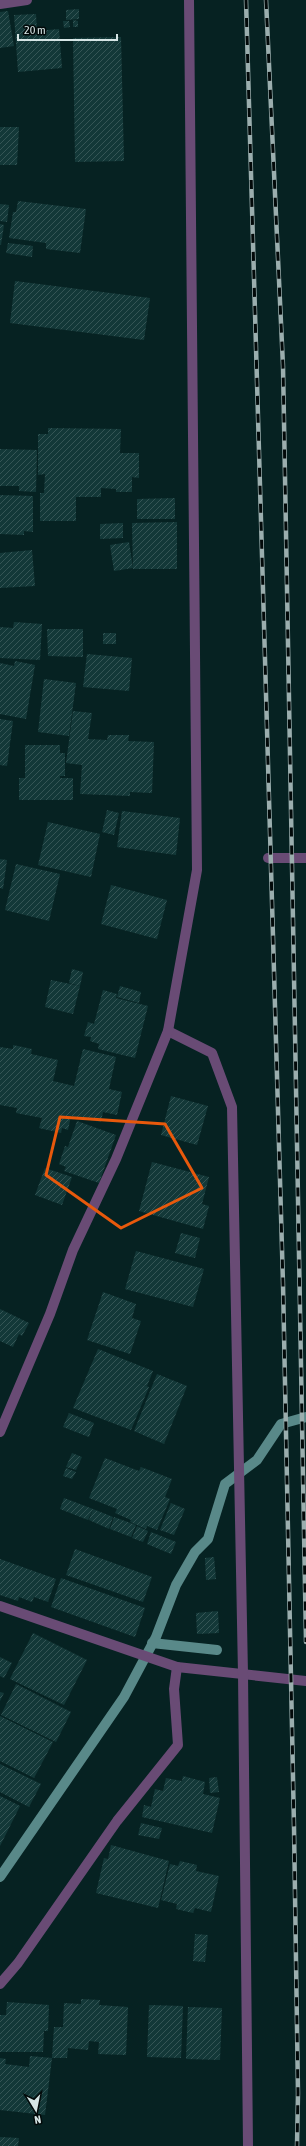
<svg xmlns="http://www.w3.org/2000/svg" width="306" height="2146" viewBox="0 0 306 2146" font-family="'Asap Condensed',sans-serif">
	<style>
		.lines { fill: none; stroke-linecap: round; stroke-linejoin: round }
		.stream { stroke: #598989; stroke-width: 10 }
		.building { fill: url(#building-hatch) }
		.minor { stroke: #694b75; stroke-width: 10 }
		.tertiary { stroke: #694b75; stroke-width: 10 }
		.rail-casing { stroke: #9baeae; stroke-width: 4.5 }
		.rail { stroke: #020909; stroke-width: 3; stroke-dasharray: 9; stroke-linecap: butt }
		.marked { fill: none; stroke: #e8590c; stroke-width: 3; stroke-linejoin: round }
	</style>
	<defs>
		<pattern id="building-hatch" width="6" height="6" patternUnits="userSpaceOnUse"><rect width="6" height="6" fill="#133838"/><path d="M-1 1l2-2M0 6l6-6M5 7l2-2" fill="none" stroke="#355555"/></pattern>
	</defs>
	<rect width="100%" height="100%" fill="#062222"/>
	<g class="lines">
		<g class="stream">
			<polyline points="152,1643 217,1650"/>
			<polyline points="0,1877 124,1697 156,1637 176,1585 195,1552 208,1539 225,1484 257,1460 281,1424 306,1417"/>
		</g>
	</g>
	<g class="building">
		<polygon points="79,9 79,19 66,20 66,10"/>
		<polygon points="8,11 14,46 0,48 0,12"/>
		<polygon points="36,14 37,31 59,29 62,68 18,72 14,15"/>
		<polygon points="73,20 78,21 78,27 73,27"/>
		<polygon points="63,21 69,21 70,27 64,28"/>
		<polygon points="121,37 124,161 75,162 73,38"/>
		<polygon points="0,127 19,127 17,165 0,165"/>
		<polygon points="18,201 86,209 80,253 46,249 46,243 9,238 13,212 16,212"/>
		<polygon points="0,204 9,205 7,222 0,221"/>
		<polygon points="0,224 4,225 1,245 0,245"/>
		<polygon points="8,243 33,246 32,257 6,253"/>
		<polygon points="15,281 150,298 144,340 10,323"/>
		<polygon points="48,428 121,429 120,453 139,453 139,478 132,477 132,492 116,492 116,489 101,488 101,497 76,497 76,521 40,521 40,493 44,493 45,474 38,475 38,434 48,434"/>
		<polygon points="0,449 37,450 36,492 19,491 19,486 0,486"/>
		<polygon points="0,495 33,496 33,532 24,531 24,535 0,534"/>
		<polygon points="175,498 175,519 137,519 137,499"/>
		<polygon points="177,522 177,569 133,569 132,523"/>
		<polygon points="123,523 123,538 100,539 100,524"/>
		<polygon points="129,542 133,568 114,571 110,545"/>
		<polygon points="32,550 35,586 0,588 0,553"/>
		<polygon points="14,622 42,624 40,660 0,658 0,627 13,628"/>
		<polygon points="47,629 83,629 83,657 48,656"/>
		<rect x="103" y="633" width="13" height="11"/>
		<polygon points="87,654 132,658 129,691 83,687"/>
		<polygon points="15,661 35,665 26,719 0,714 0,663 14,666"/>
		<polygon points="44,679 76,683 69,736 38,732"/>
		<polygon points="73,711 92,713 88,739 107,740 108,735 129,735 128,741 154,742 152,793 130,792 130,796 80,794 82,765 66,763"/>
		<polygon points="0,719 13,721 7,766 0,765"/>
		<polygon points="25,745 60,745 60,753 65,753 65,776 60,776 60,778 73,778 73,800 19,800 19,778 25,778"/>
		<polygon points="107,810 119,813 114,835 102,832"/>
		<polygon points="122,811 180,818 176,855 117,847"/>
		<polygon points="48,822 100,834 91,877 38,865"/>
		<polygon points="0,859 7,860 3,889 0,888"/>
		<polygon points="16,864 60,874 49,921 5,910"/>
		<polygon points="111,885 167,900 157,939 101,924"/>
		<polygon points="72,969 83,972 80,986 69,983"/>
		<polygon points="51,980 80,986 73,1014 45,1007"/>
		<polygon points="120,986 141,992 139,1003 117,997"/>
		<polygon points="103,990 117,994 116,998 148,1006 135,1058 98,1049 99,1044 90,1041 91,1037 84,1036 88,1022 94,1024"/>
		<polygon points="13,1045 32,1049 31,1054 58,1060 53,1081 74,1086 83,1049 116,1057 109,1089 122,1092 117,1115 103,1112 101,1122 71,1116 68,1130 62,1128 61,1133 39,1128 42,1118 16,1113 17,1108 0,1105 0,1047 13,1049"/>
		<polygon points="171,1096 208,1106 197,1145 161,1135"/>
		<polygon points="77,1121 116,1135 99,1183 64,1171 66,1167 59,1164 65,1146 68,1147"/>
		<polygon points="152,1162 209,1177 202,1204 209,1206 203,1229 139,1211"/>
		<polygon points="45,1168 72,1177 62,1205 35,1195"/>
		<polygon points="181,1233 200,1238 195,1258 175,1253"/>
		<polygon points="136,1251 204,1269 193,1307 125,1289"/>
		<polygon points="103,1292 136,1304 132,1318 141,1321 130,1354 87,1340"/>
		<polygon points="0,1309 29,1323 22,1336 19,1334 13,1347 0,1341"/>
		<polygon points="98,1349 153,1371 147,1386 120,1376 149,1387 131,1430 73,1408"/>
		<polygon points="157,1374 187,1386 164,1444 134,1431"/>
		<polygon points="69,1413 94,1423 89,1437 63,1427"/>
		<polygon points="72,1453 82,1457 76,1470 66,1467"/>
		<polygon points="105,1458 139,1471 141,1467 172,1479 165,1497 170,1499 157,1530 147,1526 146,1529 130,1522 131,1520 115,1513 117,1509 89,1498"/>
		<polygon points="66,1468 76,1472 72,1479 63,1476"/>
		<polygon points="64,1498 93,1509 88,1520 60,1509"/>
		<polygon points="171,1503 185,1509 174,1535 160,1530"/>
		<polygon points="93,1509 113,1517 109,1529 89,1520"/>
		<polygon points="114,1517 136,1525 131,1537 110,1529"/>
		<polygon points="137,1526 148,1531 143,1542 132,1538"/>
		<polygon points="151,1532 176,1542 171,1554 147,1544"/>
		<polygon points="75,1549 152,1577 143,1602 66,1575"/>
		<polygon points="214,1557 216,1579 206,1580 205,1558"/>
		<polygon points="0,1559 56,1579 48,1602 34,1597 32,1602 19,1597 18,1601 0,1595"/>
		<polygon points="61,1578 145,1608 135,1637 51,1607"/>
		<polygon points="218,1611 219,1633 197,1634 196,1613"/>
		<polygon points="33,1633 87,1660 64,1705 10,1679"/>
		<polygon points="0,1657 12,1663 4,1678 0,1676"/>
		<polygon points="16,1684 71,1712 56,1742 1,1715"/>
		<polygon points="0,1692 4,1693 0,1701"/>
		<polygon points="0,1716 53,1742 34,1778 0,1761"/>
		<polygon points="0,1764 41,1784 29,1807 0,1792"/>
		<polygon points="183,1776 205,1782 203,1794 220,1798 212,1833 142,1817 144,1805 151,1807 155,1789 163,1791 166,1778 182,1781"/>
		<polygon points="217,1777 219,1792 210,1793 209,1778"/>
		<polygon points="0,1796 20,1806 0,1846"/>
		<polygon points="141,1823 162,1828 159,1839 138,1835"/>
		<polygon points="111,1845 169,1861 158,1908 96,1893 104,1858 108,1859"/>
		<polygon points="180,1861 197,1865 196,1871 219,1876 211,1912 195,1908 193,1913 176,1909 177,1904 161,1900 170,1864 178,1866"/>
		<polygon points="195,1934 208,1935 205,1962 193,1961"/>
		<polygon points="81,1999 100,2000 99,2005 128,2007 126,2055 98,2054 99,2042 89,2041 88,2050 68,2048 67,2058 52,2058 54,2027 63,2027 64,2003 81,2004"/>
		<polygon points="7,2002 49,2005 48,2031 44,2031 43,2052 0,2052 0,2015 6,2015"/>
		<polygon points="149,2005 183,2006 181,2058 147,2057"/>
		<polygon points="188,2007 222,2008 220,2060 186,2059"/>
		<polygon points="30,2056 52,2058 45,2115 0,2110 0,2058 6,2059 5,2064 29,2067"/>
		<polygon points="0,2137 19,2138 18,2146 0,2146"/>
	</g>
	<g class="lines">
		<g class="minor">
			<polyline points="0,4 27,0"/>
			<polyline points="268,858 306,858"/>
			<polyline points="0,1606 177,1667 306,1681"/>
			<polyline points="0,1984 18,1963 117,1821 178,1745 174,1689 177,1667"/>
		</g>
		<g class="tertiary">
			<polyline points="168,1031 212,1053 232,1107 243,1674 248,2146"/>
			<polyline points="0,1432 50,1314 73,1250 116,1159 168,1031 197,870 189,0"/>
		</g>
		<defs>
			<g id="rail">
				<polyline points="246,0 283,1284 294,1827 298,2093 297,2146"/>
				<polyline points="266,0 283,366 306,1642"/>
			</g>
		</defs>
		<use href="#rail" class="rail-casing"/>
		<use href="#rail" class="rail"/>
	</g>
	<path class="marked" d="M60,1117l105,7 37,64 -81,40 -75,-53z"/>
	<g transform="translate(36 2110) rotate(170)" stroke="#020909" stroke-width="3" paint-order="stroke">
	<path d="M0-3L7 15L0 10L-7 15Z" fill="#d6e5e5"/>
	<text y="-6" font-size="11" font-weight="bold" text-anchor="middle" fill="#d6e5e5">N</text>
	</g>
	<path d="M18 34v6h99v-6" fill="none" stroke="#d6e5e5" stroke-width="2"/>
	<text x="24" y="34" font-size="12" fill="#d6e5e5" stroke="#020909" stroke-width="3" paint-order="stroke">20 m</text>
</svg>
